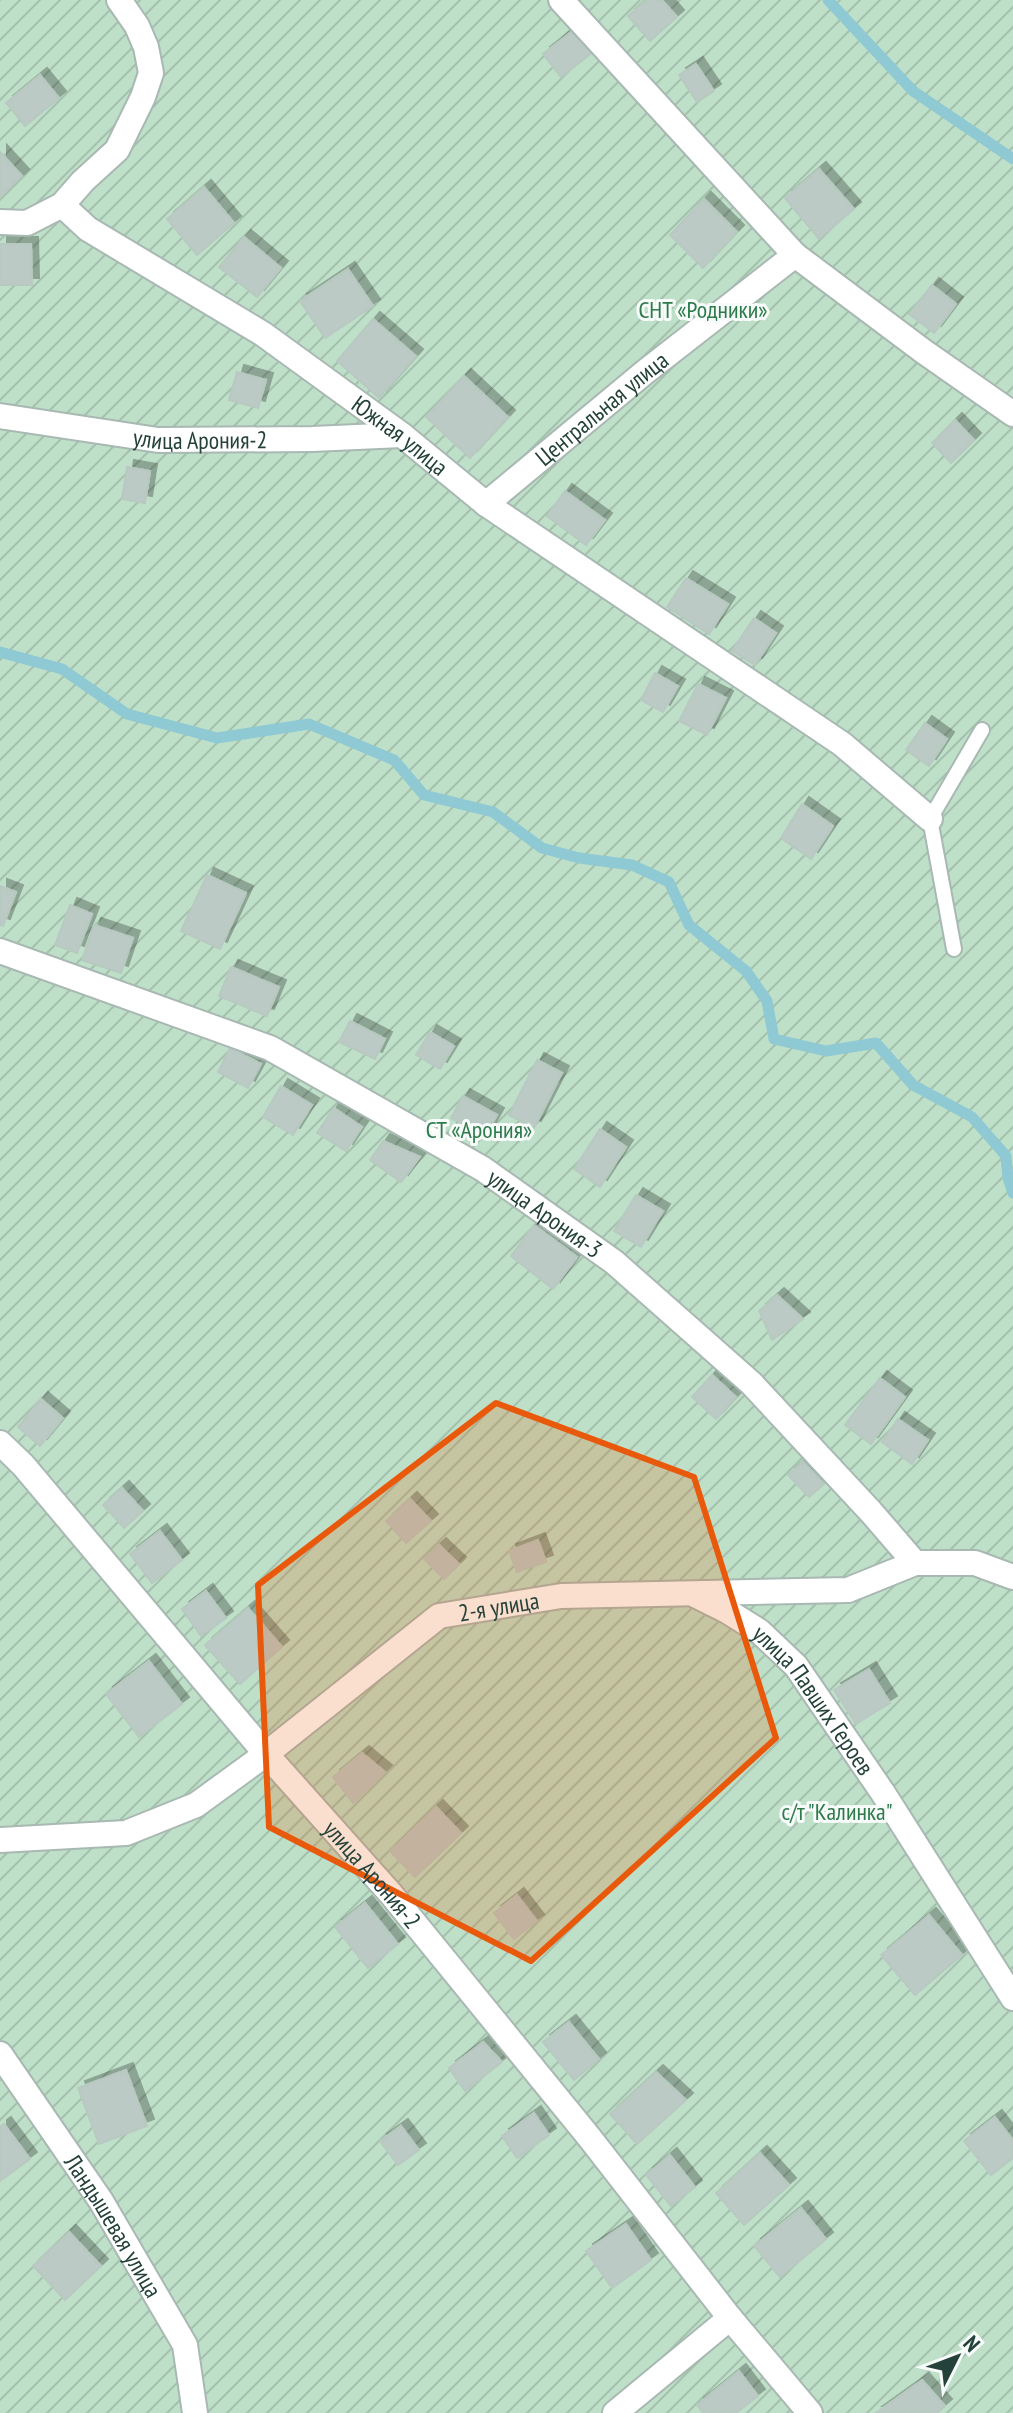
<svg xmlns="http://www.w3.org/2000/svg" width="1013" height="2413" viewBox="0 0 1013 2413" font-family="'PT Sans Narrow',sans-serif">
	<style>
		.garden { fill: url(#garden-furrows) }
		.lines { fill: none; stroke-linecap: round; stroke-linejoin: round }
		.stream { stroke: #8ec9d4; stroke-width: 11 }
		.building { fill: #bbcac4; stroke: #b8c9c2; stroke-width: 2; filter: url(#shadow) }
		.lane-casing { stroke: #a8b8b2; stroke-width: 18 }
		.street-casing { stroke: #a8b8b2; stroke-width: 28 }
		.lane { stroke: #fff; stroke-width: 14 }
		.street { stroke: #fff; stroke-width: 24 }
		.marked { fill: #e8590c; fill-opacity: 0.2; stroke: #e8590c; stroke-width: 6; stroke-linejoin: round }
		.labels { text-anchor: middle; dominant-baseline: central; stroke-width: 6; stroke-linejoin: round; paint-order: stroke }
		.park-label { font-size: 24px; fill: #2d7a4b; stroke: #f7fbf9 }
		.street-label { font-size: 24px; fill: #24423a; stroke: #f7fbf9 }
	</style>
	<defs>
		<pattern id="garden-furrows" width="10" height="10" patternUnits="userSpaceOnUse" patternTransform="scale(2)"><rect width="10" height="10" fill="#bfe0c8"/><path d="M-1 1l2-2M0 10L10 0M9 11l2-2" fill="none" stroke="#a4c1ad"/></pattern>
		<filter id="shadow"><feDropShadow dx="7" dy="-7" stdDeviation="0" flood-color="#0004"/></filter>
	</defs>
	<rect width="100%" height="100%" fill="#e6efeb"/>
	<rect class="garden" x="0" y="0" width="1013" height="2413"/>
	<g class="lines">
		<g class="stream">
			<polyline points="828,0 913,91 1013,159"/>
			<polyline points="0,652 62,669 127,714 217,738 309,724 394,760 424,795 493,812 542,848 579,858 632,865 669,882 689,925 746,971 767,1001 774,1039 826,1051 876,1043 913,1085 972,1117 1006,1156 1008,1178 1013,1193"/>
		</g>
	</g>
	<g class="building">
		<polygon points="646,0 662,0 677,17 650,41 628,16"/>
		<polygon points="575,29 593,52 561,77 543,54"/>
		<polygon points="696,64 714,91 697,102 679,75"/>
		<polygon points="40,75 59,98 25,126 6,103"/>
		<polygon points="0,152 22,176 0,197"/>
		<polygon points="819,169 854,209 819,239 785,198"/>
		<polygon points="204,187 234,223 197,255 167,219"/>
		<polygon points="704,199 737,232 703,268 670,235"/>
		<polygon points="244,237 281,268 257,297 219,267"/>
		<polygon points="0,244 31,244 32,285 0,285"/>
		<polygon points="348,269 373,306 325,338 300,301"/>
		<polygon points="932,285 956,304 934,333 909,314"/>
		<polygon points="373,319 416,356 379,398 337,361"/>
		<polygon points="237,372 266,380 258,408 229,400"/>
		<polygon points="464,376 508,417 470,458 426,417"/>
		<polygon points="955,420 974,440 951,463 932,443"/>
		<polygon points="127,467 150,471 145,503 122,499"/>
		<polygon points="565,491 605,520 586,545 547,516"/>
		<polygon points="686,578 728,604 709,634 667,607"/>
		<polygon points="754,618 776,633 755,665 732,651"/>
		<polygon points="655,673 678,686 663,712 641,700"/>
		<polygon points="698,684 726,698 707,735 679,721"/>
		<polygon points="925,723 947,739 929,766 906,750"/>
		<polygon points="802,804 833,826 811,859 781,838"/>
		<polygon points="207,875 246,893 220,949 181,931"/>
		<polygon points="0,886 16,892 3,926 0,925"/>
		<polygon points="70,905 92,914 77,953 55,945"/>
		<polygon points="94,925 133,938 121,973 82,960"/>
		<polygon points="231,967 279,987 267,1016 219,996"/>
		<polygon points="350,1021 385,1039 375,1059 339,1042"/>
		<polygon points="430,1032 454,1046 440,1069 416,1055"/>
		<polygon points="230,1048 261,1064 248,1088 218,1072"/>
		<polygon points="537,1060 562,1073 534,1128 509,1115"/>
		<polygon points="281,1086 312,1105 293,1135 263,1117"/>
		<polygon points="463,1096 497,1115 485,1136 451,1118"/>
		<polygon points="334,1108 362,1127 346,1151 317,1133"/>
		<polygon points="600,1129 626,1147 600,1187 574,1169"/>
		<polygon points="383,1141 420,1157 401,1182 370,1160"/>
		<polygon points="636,1195 663,1211 641,1247 614,1231"/>
		<polygon points="534,1225 577,1257 553,1289 511,1256"/>
		<polygon points="777,1295 803,1319 772,1340 759,1311"/>
		<polygon points="712,1375 736,1397 716,1419 692,1397"/>
		<polygon points="880,1378 905,1397 871,1444 845,1425"/>
		<polygon points="41,1399 63,1418 40,1446 18,1427"/>
		<polygon points="898,1419 928,1440 912,1464 882,1442"/>
		<polygon points="803,1462 824,1484 809,1497 788,1475"/>
		<polygon points="122,1488 143,1511 124,1528 103,1505"/>
		<polygon points="410,1499 431,1521 406,1543 386,1521"/>
		<polygon points="160,1531 182,1560 152,1583 130,1554"/>
		<polygon points="538,1540 546,1562 517,1572 509,1551"/>
		<polygon points="439,1545 459,1564 444,1579 424,1559"/>
		<polygon points="206,1591 226,1618 201,1636 182,1609"/>
		<polygon points="248,1608 282,1647 240,1684 205,1645"/>
		<polygon points="149,1661 182,1704 139,1737 106,1694"/>
		<polygon points="869,1669 890,1703 856,1724 834,1690"/>
		<polygon points="362,1753 385,1772 353,1803 333,1777"/>
		<polygon points="436,1807 461,1833 415,1877 390,1851"/>
		<polygon points="517,1895 537,1921 514,1939 494,1913"/>
		<polygon points="365,1903 398,1944 368,1968 335,1927"/>
		<polygon points="929,1915 962,1955 915,1995 881,1955"/>
		<polygon points="569,2022 599,2059 574,2080 543,2042"/>
		<polygon points="483,2042 502,2062 465,2091 449,2068"/>
		<polygon points="126,2070 147,2126 99,2144 78,2088"/>
		<polygon points="656,2072 686,2100 637,2144 610,2114"/>
		<polygon points="534,2113 549,2135 517,2158 502,2136"/>
		<polygon points="995,2117 1013,2140 1013,2158 991,2175 964,2141"/>
		<polygon points="4,2124 30,2159 0,2181 0,2127"/>
		<polygon points="401,2126 419,2150 398,2165 380,2141"/>
		<polygon points="760,2153 789,2185 744,2225 716,2193"/>
		<polygon points="670,2155 695,2187 671,2206 646,2175"/>
		<polygon points="801,2208 826,2239 780,2277 754,2246"/>
		<polygon points="626,2224 651,2260 612,2288 586,2251"/>
		<polygon points="69,2232 101,2266 65,2300 33,2266"/>
		<polygon points="739,2371 758,2396 736,2413 703,2413 697,2405"/>
		<polygon points="922,2380 945,2406 937,2413 876,2413"/>
	</g>
	<g class="lines">
		<defs>
			<polyline id="lane" points="954,949 930,819 982,730"/>
			<g id="street">
				<polyline points="561,0 795,255 923,351 1013,414"/>
				<path id="s1" d="M62,205l26,24 175,105 139,101 84,69 356,240 88,75"/>
				<polyline points="0,222 27,223 62,205 83,181 117,150 143,97 151,73 146,47 137,26 119,0"/>
				<path id="s2" d="M0,416l158,24 154,-1 90,-4"/>
				<path id="s3" d="M486,504l159,-132 150,-117"/>
				<path id="s4" d="M0,951l270,97 213,121 131,93 137,121 120,129 44,51"/>
				<path id="s5" d="M0,1443l23,22 243,289 125,140 198,243 141,181 80,95"/>
				<path id="s6" d="M695,1595l32,16 32,20 37,35 87,127 130,205"/>
				<path id="s7" d="M0,1840l126,-7 70,-28 70,-51 173,-138 122,-20 287,-6 67,-27h60l38,14"/>
				<path id="s8" d="M0,2054l101,147 84,144 10,68"/>
				<polyline points="615,2413 730,2318"/>
			</g>
		</defs>
		<use href="#lane" class="lane-casing"/>
		<use href="#street" class="street-casing"/>
		<use href="#lane" class="lane"/>
		<use href="#street" class="street"/>
	</g>
	<path class="marked" d="M496,1403l198,74 82,261 -245,223 -262,-134 -11,-242z"/>
	<g class="labels">
		<g class="park-label">
			<text x="703" y="309">СНТ «Родники»</text>
			<text x="479" y="1129">СТ «Арония»</text>
			<text x="837" y="1811">с/т "Калинка"</text>
		</g>
		<g class="street-label">
			<text stroke="none"><textPath href="#s3" startOffset="150">Центральная улица</textPath></text>
			<text stroke="none"><textPath href="#s1" startOffset="410">Южная улица</textPath></text>
			<text stroke="none"><textPath href="#s2" startOffset="202">улица Арония-2</textPath></text>
			<text stroke="none"><textPath href="#s4" startOffset="608">улица Арония-3</textPath></text>
			<text stroke="none"><textPath href="#s7" startOffset="570">2-я улица</textPath></text>
			<text stroke="none"><textPath href="#s6" startOffset="162">улица Павших Героев</textPath></text>
			<text stroke="none"><textPath href="#s5" startOffset="570">улица Арония-2</textPath></text>
			<text stroke="none"><textPath href="#s8" startOffset="206">Ландышевая улица</textPath></text>
		</g>
	</g>
	<g transform="translate(957 2357) rotate(48)" stroke="#f7fbf9" stroke-width="6" paint-order="stroke">
	<path d="M0-6L14 30L0 20L-14 30Z" fill="#24423a"/>
	<text y="-12" font-size="22" font-weight="bold" text-anchor="middle" fill="#24423a">N</text>
	</g>
</svg>
